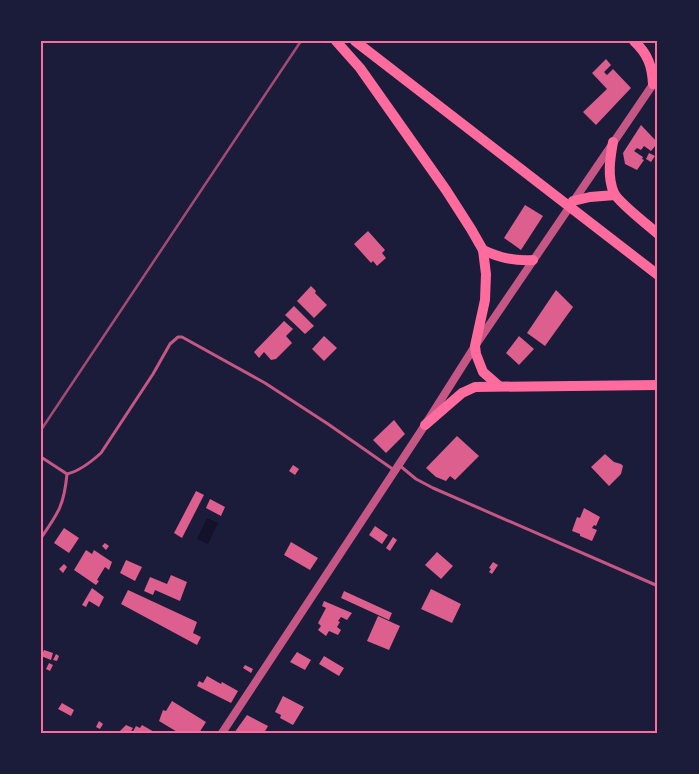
<svg xmlns="http://www.w3.org/2000/svg" width="699" height="774" viewBox="0 0 699 774" font-family="'PT Sans',sans-serif">
	<style>
		.water { fill: #12122b }
		.building { fill: #dd5f8e }
		.lines { fill: none; stroke-linecap: round; stroke-linejoin: round }
		.service { stroke: #c65784; stroke-width: 3 }
		.tertiary { stroke: #c65784; stroke-width: 8 }
		.trunk { stroke: #ff6b9d; stroke-width: 10 }
		.rail { stroke: #a44b75; stroke-width: 2.5 }
		.neatline { fill: none; stroke: #ff6b9d; stroke-width: 2 }
	</style>
	<rect width="100%" height="100%" fill="#1b1b3a"/>
	<polygon class="water" points="207,518 218,523 208,544 197,539"/>
	<g class="building">
		<polygon points="606,59 611,65 604,72 607,75 613,69 631,88 596,125 583,112 607,89 592,73"/>
		<polygon points="641,125 658,143 658,147 656,145 651,151 644,146 641,150 637,148 634,151 643,157 642,159 644,160 637,170 625,164 623,153"/>
		<polygon points="649,153 655,156 651,162 646,159"/>
		<polygon points="525,205 543,216 521,250 504,238"/>
		<polygon points="368,231 385,250 382,253 386,258 377,266 373,261 371,263 354,244"/>
		<polygon points="311,286 316,291 315,293 327,305 314,318 297,301"/>
		<polygon points="556,290 573,307 545,346 527,333"/>
		<polygon points="294,306 314,326 305,334 285,315"/>
		<polygon points="284,321 293,329 286,336 292,343 276,359 271,360 264,352 259,358 254,352"/>
		<polygon points="324,336 337,348 324,361 312,349"/>
		<polygon points="519,336 534,349 519,365 506,353"/>
		<polygon points="394,420 405,434 386,453 373,440"/>
		<polygon points="457,436 479,456 455,480 450,476 446,481 436,477 426,468"/>
		<polygon points="605,454 614,462 621,464 623,466 621,474 609,486 591,467"/>
		<polygon points="293,465 299,469 295,475 289,471"/>
		<polygon points="196,491 204,495 182,538 174,533"/>
		<polygon points="210,499 225,507 221,516 206,508"/>
		<polygon points="584,508 600,517 596,526 594,525 592,528 597,530 592,541 580,536 580,534 572,531 577,517 580,518"/>
		<polygon points="375,526 388,535 382,544 369,535"/>
		<polygon points="64,528 79,538 69,553 54,543"/>
		<polygon points="393,537 397,540 390,551 386,548"/>
		<polygon points="291,542 318,558 310,570 284,555"/>
		<polygon points="105,543 109,546 106,550 102,546"/>
		<polygon points="86,550 92,554 94,550 112,562 109,570 105,567 97,580 99,581 96,585 74,570"/>
		<polygon points="437,552 453,566 441,579 425,565"/>
		<polygon points="126,560 142,567 135,581 120,573"/>
		<polygon points="493,562 498,565 492,574 489,572 491,569 489,568"/>
		<polygon points="64,564 67,567 63,573 59,569"/>
		<polygon points="171,575 187,582 180,601 155,590 153,595 144,591 150,577 167,584"/>
		<polygon points="92,588 104,597 99,607 89,601 86,607 82,605"/>
		<polygon points="431,589 461,604 452,623 421,609"/>
		<polygon points="128,590 197,622 193,633 201,637 197,645 121,604"/>
		<polygon points="344,591 392,613 389,620 341,598"/>
		<polygon points="324,601 352,613 347,620 341,617 338,621 340,622 337,627 341,630 338,635 329,631 326,636 318,630 321,626 318,623 326,608 322,606"/>
		<polygon points="378,616 400,626 389,650 367,641"/>
		<polygon points="44,650 53,653 51,660 41,656"/>
		<polygon points="297,652 311,660 305,670 290,662"/>
		<polygon points="56,654 59,656 57,661 53,660"/>
		<polygon points="324,656 344,668 339,676 319,664"/>
		<polygon points="49,663 53,665 50,671 46,669"/>
		<polygon points="245,665 253,669 251,673 243,668"/>
		<polygon points="207,676 221,684 222,682 238,691 231,703 197,686 199,681 203,683"/>
		<polygon points="283,696 304,707 293,725 280,718 281,715 275,712"/>
		<polygon points="172,701 206,722 199,733 179,733 159,721 163,710 166,711"/>
		<polygon points="62,703 74,710 71,716 58,709"/>
		<polygon points="247,715 268,726 264,733 234,733"/>
		<polygon points="99,721 103,724 100,729 96,727"/>
		<polygon points="126,725 133,728 130,733 119,732"/>
		<polygon points="142,725 156,733 132,733 136,726 140,728"/>
	</g>
	<g class="lines">
		<g class="service">
			<path d="M41,457l26,17c13,-3 24,-12 34,-21l52,-79 17,-30 8,-7h4l83,46 63,41 66,46"/>
			<polyline points="399,465 416,479 433,488 658,586"/>
			<path d="M41,538c18,-26 23,-33 26,-64"/>
		</g>
		<polyline class="tertiary" points="222,733 425,425 475,346 658,77"/>
		<g class="trunk">
			<polyline points="336,41 360,68 446,190 471,229 483,250 486,274 485,300 475,346 476,354 483,372 499,386"/>
			<polyline points="355,41 658,275"/>
			<path d="M634,41c14,13 18,25 19,43"/>
			<path d="M613,142c-3,17 -6,35 1,51 4,9 35,33 44,41"/>
			<polyline points="573,201 590,197 615,195"/>
			<path d="M483,250c17,8 31,11 50,10"/>
			<polyline points="425,425 462,393 475,387 658,385"/>
		</g>
		<polyline class="rail" points="41,430 301,41"/>
	</g>
	<rect width="699" height="774" fill="none" stroke="#1b1b3a" stroke-width="85"/>
	<rect x="42" y="42" width="614" height="690" class="neatline"/>
</svg>
